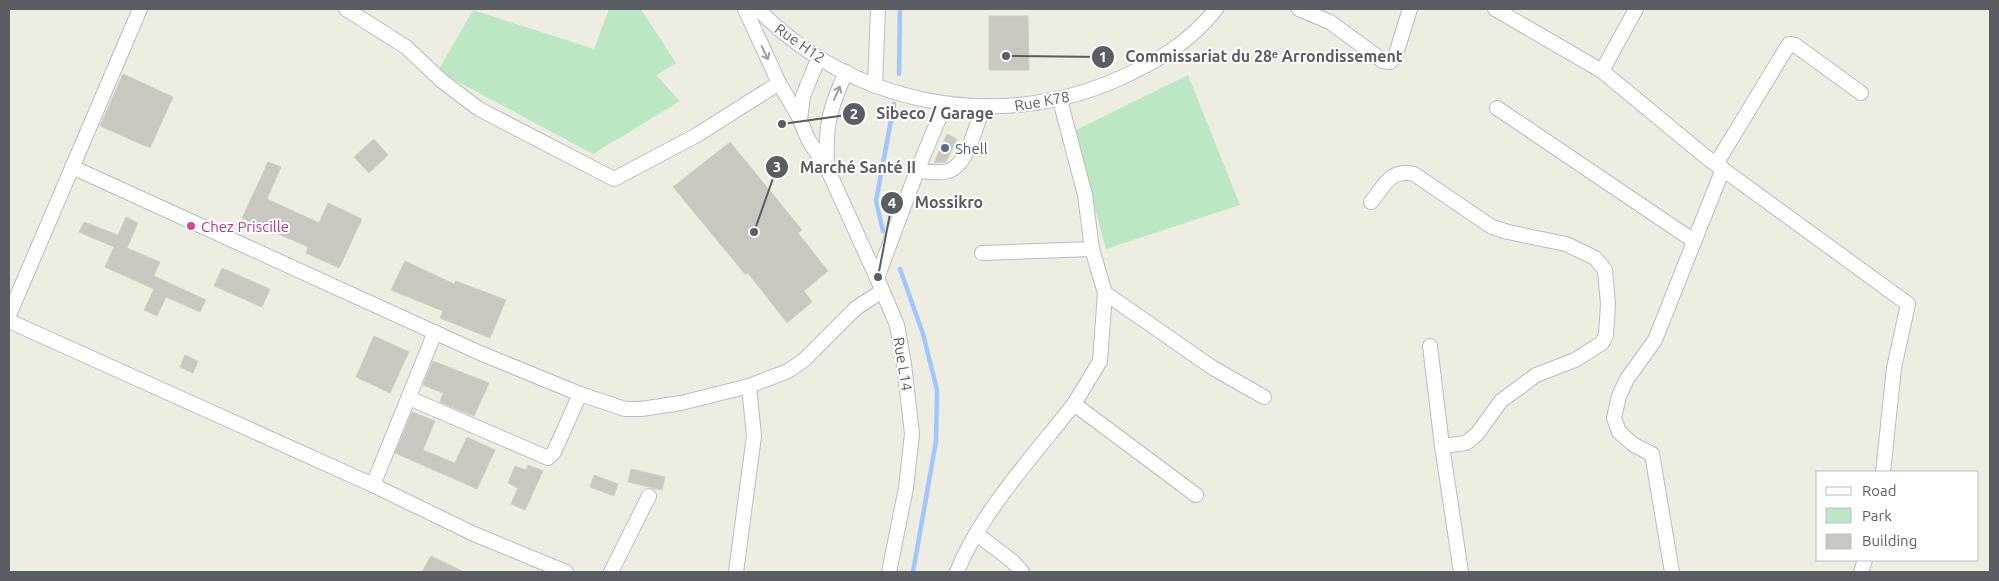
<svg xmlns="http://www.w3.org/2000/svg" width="1999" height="581" viewBox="0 0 1999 581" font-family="Ubuntu,sans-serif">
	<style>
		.green { fill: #bce7c4 }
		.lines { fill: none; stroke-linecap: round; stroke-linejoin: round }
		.stream { stroke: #a1c7ff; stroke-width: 4.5 }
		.building { fill: #c9c7bf; stroke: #d3d0c0 }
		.minor-casing { stroke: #babbc2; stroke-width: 16 }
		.minor { stroke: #fff; stroke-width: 14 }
		.oneway { stroke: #9c9ea2 }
		.service-dot { fill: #5c6f8a; stroke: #fff; stroke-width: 2 }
		.hotel-dot { fill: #d1479c; stroke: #fff; stroke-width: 2 }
		.labels { text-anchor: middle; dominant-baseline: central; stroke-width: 4; stroke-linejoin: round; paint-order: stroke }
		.street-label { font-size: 15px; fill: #5a5d64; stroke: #fff }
		.service-label { font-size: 15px; fill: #4e5e75; stroke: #fff; text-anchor: start }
		.hotel-label { font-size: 15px; fill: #b23c85; stroke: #fff; text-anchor: start }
		.leader { fill: none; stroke: #5a5d64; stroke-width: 2 }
		.callout-dot { fill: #5a5d64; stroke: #fff; stroke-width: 2 }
		.mark-label { font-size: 15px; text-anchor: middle; font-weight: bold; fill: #fff }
		.callout-label { font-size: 16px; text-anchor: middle; font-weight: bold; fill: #5a5d64; stroke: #fff; stroke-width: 4; stroke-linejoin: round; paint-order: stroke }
	</style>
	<rect width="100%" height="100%" fill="#eeede2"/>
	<g class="green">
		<polygon points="609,9 641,9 676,63 656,75 680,101 593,154 438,71 473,10 594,49"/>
		<polygon points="1188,75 1240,205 1106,249 1074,131"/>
	</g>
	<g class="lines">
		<g class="stream">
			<polyline points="899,74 900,9"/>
			<polyline points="883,231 876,201 894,104"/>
			<polyline points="900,269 923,334 937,390 936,441 913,572"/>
		</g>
	</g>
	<g class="building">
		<polygon points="989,16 1028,16 1029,70 989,70"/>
		<polygon points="123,74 173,97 150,148 100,126"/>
		<polygon points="947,134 957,139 946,162 934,163"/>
		<polygon points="374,139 388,155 369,173 354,157"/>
		<polygon points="730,142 802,230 798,233 828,271 804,291 812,302 787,323 748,273 745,274 673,187"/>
		<polygon points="268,162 281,167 267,199 319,223 328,203 362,219 339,268 306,253 308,247 242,218"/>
		<polygon points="126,217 138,223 127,248 160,262 154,276 206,300 200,312 166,297 157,316 144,310 154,289 105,267 114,247 79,232 84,222 118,235"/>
		<polygon points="405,261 454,284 456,281 506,300 490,338 440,318 443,311 391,290"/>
		<polygon points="222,268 270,289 262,307 214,286"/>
		<polygon points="374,336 409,352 390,393 356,377"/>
		<polygon points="185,355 198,361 193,373 180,367"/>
		<polygon points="433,361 489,383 474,416 440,402 443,393 423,385"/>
		<polygon points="412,412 435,421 423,450 455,463 467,437 495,450 477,489 395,453"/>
		<polygon points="528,465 543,471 525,510 511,504 518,488 508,483 515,466 526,470"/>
		<polygon points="631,469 665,477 662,490 628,482"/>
		<polygon points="594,475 618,484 614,496 590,487"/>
		<polygon points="431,556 464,572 422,572"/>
	</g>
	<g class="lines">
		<defs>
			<g id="minor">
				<polyline points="346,9 406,47 442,81 479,109 614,179 697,135 779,83"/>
				<polyline points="745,9 779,83 800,119"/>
				<path d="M758,9c93,96 239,124 360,70 40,-18 71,-36 98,-70"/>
				<polyline points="1299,9 1330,22 1383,61 1390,62 1395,57 1410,9"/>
				<polyline points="1495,9 1602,71 1706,157 1908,304 1894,368 1883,472"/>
				<polyline points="819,57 803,96 800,120 809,141 827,168 877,278 897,325 904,364 912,434 906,488 889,572"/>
				<polyline points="1602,71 1636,9"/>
				<polyline points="875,86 878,9"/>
				<polyline points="1060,100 1085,195 1092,249 1105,293 1100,361 1074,404 1196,495"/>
				<polyline points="1497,108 1694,241"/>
				<polyline points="1716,164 1789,44 1795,45 1861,93"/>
				<polyline points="72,167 480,353 580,394 625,409 641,409 681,403 749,386 788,371 804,360 856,308 882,291"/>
				<path d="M827,168c-2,-42 2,-58 19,-96"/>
				<path d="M917,171c9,0 22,3 31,0 20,-5 28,-46 35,-64"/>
				<path d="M1371,202c14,-17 19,-33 43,-28l78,53 16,5 58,12 29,14 10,12 3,34 -2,31 -4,8 -27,17 -39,15 -35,26 -24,33 -11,9 -24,3"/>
				<polyline points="982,253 1092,249"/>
				<polyline points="877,278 917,171 945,104"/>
				<polyline points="1105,293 1213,368 1264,397"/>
				<polyline points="9,315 140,9"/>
				<polyline points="9,321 373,485 474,534 566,572"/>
				<polyline points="1430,346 1442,446 1461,572"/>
				<polyline points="409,398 548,458 554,452 580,394"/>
				<polyline points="373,485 435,332"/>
				<polyline points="978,535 1012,561 1022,572"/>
				<polyline points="611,572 649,496"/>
				<polyline points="736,572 754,436 749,386"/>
				<path d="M957,572c23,-59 78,-118 117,-168"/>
				<polyline points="1672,572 1652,454 1634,445 1619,432 1614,418 1619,396 1627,379 1655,340 1723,169"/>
				<polyline points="1861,572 1865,560"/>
			</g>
		</defs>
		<use href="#minor" class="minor-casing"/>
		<use href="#minor" class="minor"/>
	</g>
	<defs><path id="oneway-shaft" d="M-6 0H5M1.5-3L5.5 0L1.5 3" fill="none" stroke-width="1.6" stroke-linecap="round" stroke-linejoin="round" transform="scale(1.25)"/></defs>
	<g class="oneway">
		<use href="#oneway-shaft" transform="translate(765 53) rotate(64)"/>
		<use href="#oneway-shaft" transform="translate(837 93) rotate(-66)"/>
	</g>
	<circle class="service-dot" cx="945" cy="148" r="5"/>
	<circle class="hotel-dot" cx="191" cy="226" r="5"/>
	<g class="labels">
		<g class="street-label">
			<text transform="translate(800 43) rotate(35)">Rue H12</text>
			<text transform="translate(1042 101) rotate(-10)">Rue K78</text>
			<text transform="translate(903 364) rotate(81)">Rue L14</text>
		</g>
		<g class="service-label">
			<text x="955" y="148">Shell</text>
		</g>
		<g class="hotel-label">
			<text x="201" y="226">Chez Priscille</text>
		</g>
	</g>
	<path class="leader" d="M1006 56L1103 57M782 124L854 114M754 232L777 167M878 277L892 203"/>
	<g class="callout-dot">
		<circle cx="1006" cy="56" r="5"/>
		<circle cx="782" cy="124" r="5"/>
		<circle cx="754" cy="232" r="5"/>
		<circle cx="878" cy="277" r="5"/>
		<circle cx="1103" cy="57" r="12"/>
		<circle cx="854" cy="114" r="12"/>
		<circle cx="777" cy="167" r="12"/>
		<circle cx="892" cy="203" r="12"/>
	</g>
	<g class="mark-label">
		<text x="1103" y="62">1</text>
		<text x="854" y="119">2</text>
		<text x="777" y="172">3</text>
		<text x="892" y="208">4</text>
	</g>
	<g class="callout-label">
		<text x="1264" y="62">Commissariat du 28ᵉ Arrondissement</text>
		<text x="935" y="119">Sibeco / Garage</text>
		<text x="858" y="173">Marché Santé II</text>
		<text x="949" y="208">Mossikro</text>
	</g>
	<rect width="1999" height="581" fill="none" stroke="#5a5d64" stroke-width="20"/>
	<rect x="1816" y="471" width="162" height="90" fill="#ffffff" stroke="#bdbec1"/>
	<rect x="1826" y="487" width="25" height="8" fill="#ffffff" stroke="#bdbec1"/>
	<text x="1862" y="496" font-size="15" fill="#5a5d64">Road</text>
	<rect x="1826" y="508" width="25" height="15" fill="#bce7c4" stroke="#bdbec1"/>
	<text x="1862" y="521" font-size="15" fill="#5a5d64">Park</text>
	<rect x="1826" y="534" width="25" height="15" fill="#c9c7bf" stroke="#bdbec1"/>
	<text x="1862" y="546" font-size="15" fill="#5a5d64">Building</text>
</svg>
